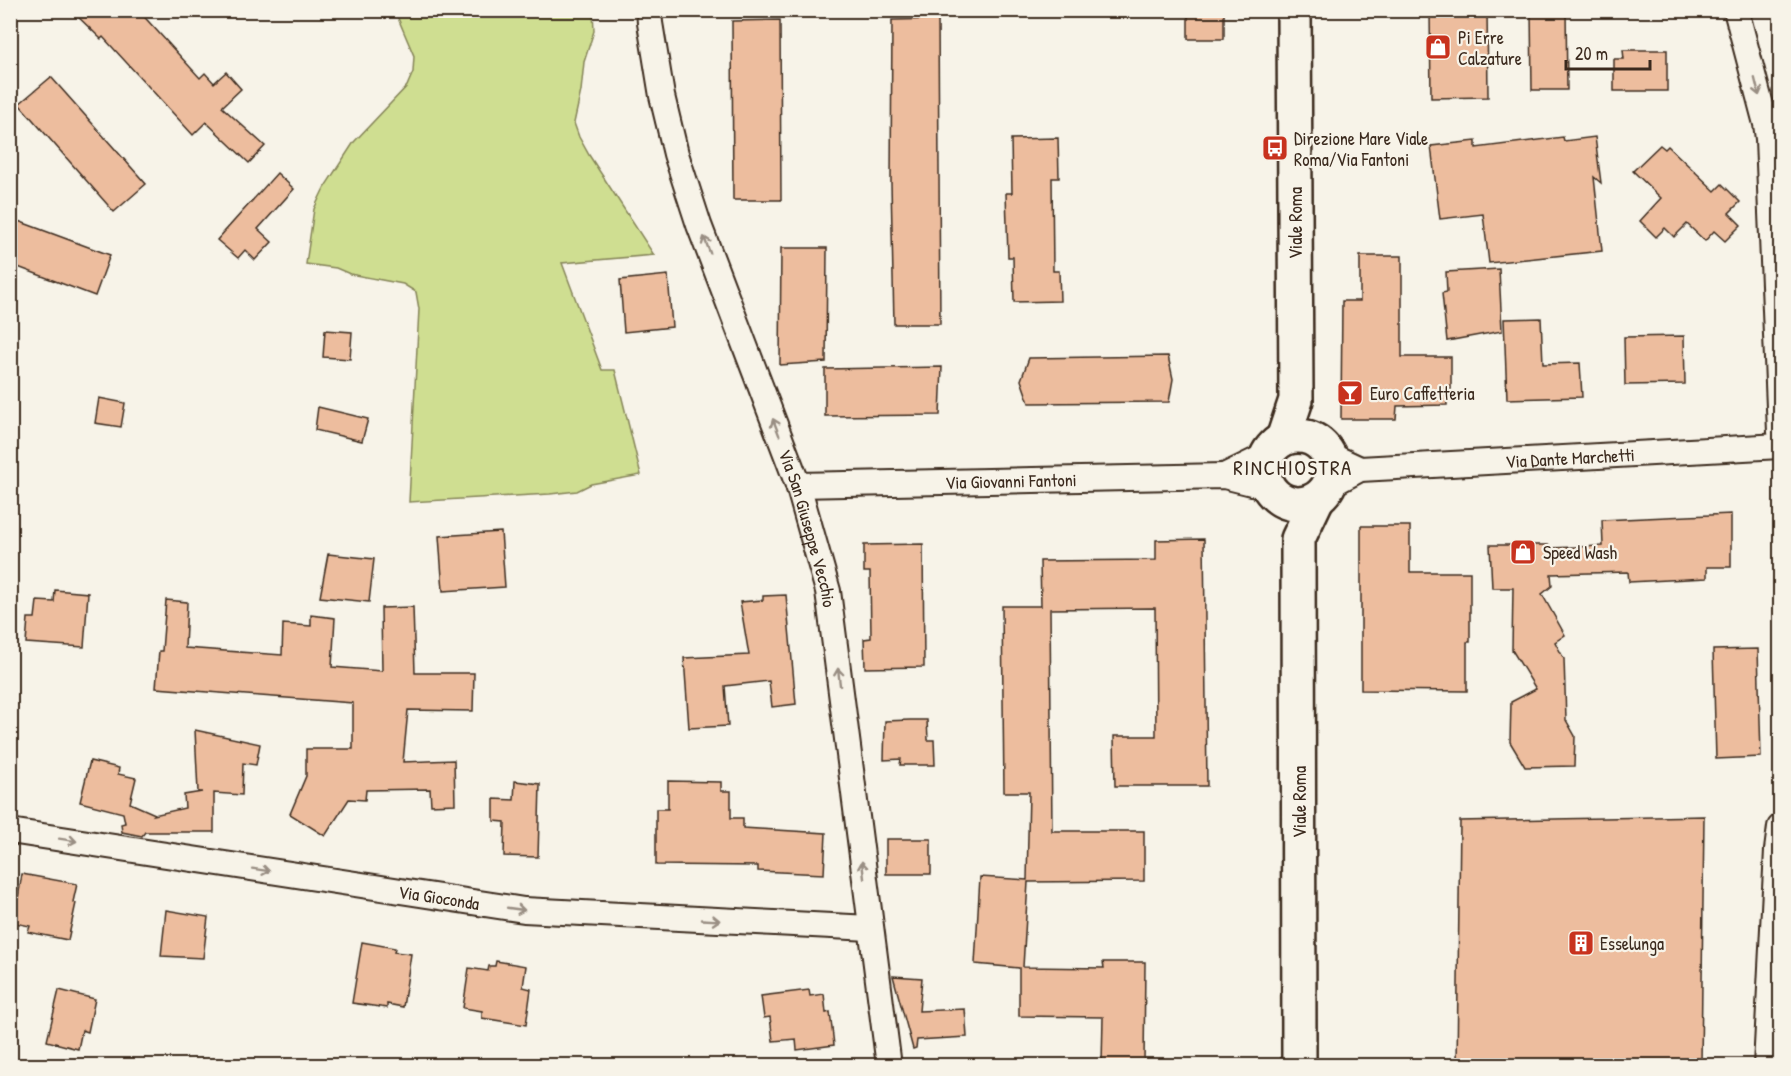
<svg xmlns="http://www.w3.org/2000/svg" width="1791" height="1076" viewBox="0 0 1791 1076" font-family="'Patrick Hand',sans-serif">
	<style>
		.green { fill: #cfde91; stroke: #858458; stroke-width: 1.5 }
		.building { fill: #edbd9e; stroke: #3b2a1e; stroke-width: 1.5 }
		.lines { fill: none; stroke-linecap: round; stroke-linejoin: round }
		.minor-casing { stroke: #3b2a1e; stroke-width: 28 }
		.secondary-casing { stroke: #3b2a1e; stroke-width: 38 }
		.minor { stroke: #f7f3e8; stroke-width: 24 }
		.secondary { stroke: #f7f3e8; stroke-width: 33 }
		.oneway { stroke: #998e83 }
		.labels { text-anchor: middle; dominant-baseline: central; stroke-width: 4.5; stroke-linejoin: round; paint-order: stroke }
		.poi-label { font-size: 18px; fill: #3b2a1e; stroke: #f7f3e8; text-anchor: start }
		.street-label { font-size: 18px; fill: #3b2a1e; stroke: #f7f3e8 }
		.quarter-label { font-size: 21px; letter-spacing: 1.5px; fill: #3b2a1e; stroke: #f7f3e8 }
	</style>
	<rect width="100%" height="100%" fill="#f7f3e8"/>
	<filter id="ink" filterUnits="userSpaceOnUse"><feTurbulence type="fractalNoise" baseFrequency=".0167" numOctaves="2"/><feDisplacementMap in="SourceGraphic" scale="12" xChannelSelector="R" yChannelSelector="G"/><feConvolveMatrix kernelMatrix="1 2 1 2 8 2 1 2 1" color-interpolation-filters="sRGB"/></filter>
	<g filter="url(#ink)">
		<polygon class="green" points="395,11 593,11 594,31 584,62 581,91 574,123 579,137 589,155 654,255 562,263 602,370 615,370 641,475 591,484 577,491 550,494 409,502 419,309 416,292 403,284 350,274 336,268 306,264 314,209 324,188 354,142 407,86 413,72 414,56"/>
		<g class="building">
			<polygon points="71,10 138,10 200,78 205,73 214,83 226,72 241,89 222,107 265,146 249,163 206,122 193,135 103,37 101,39"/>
			<rect x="1188" y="10" width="36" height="29"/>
			<polygon points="1430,10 1487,10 1488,97 1431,98"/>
			<polygon points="1531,10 1566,10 1567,90 1532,90"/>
			<polygon points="938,19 940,324 894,324 891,183 892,20"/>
			<polygon points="780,20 781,200 733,200 732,21"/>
			<polygon points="1623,50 1667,50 1667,91 1614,91 1614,59 1624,59"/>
			<polygon points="51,77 146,184 114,212 19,104"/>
			<polygon points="1563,137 1564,141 1595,137 1601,183 1594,177 1602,251 1489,263 1483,214 1440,219 1431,146 1476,141 1476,148"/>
			<polygon points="1058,138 1059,178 1052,178 1053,271 1059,271 1060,301 1014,302 1013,257 1008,257 1006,193 1012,193 1011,139"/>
			<polygon points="1660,145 1665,149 1668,146 1715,191 1722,184 1740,202 1729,213 1741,225 1725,241 1714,231 1705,241 1687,224 1674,237 1665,228 1656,237 1640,221 1661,198 1633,171"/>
			<polygon points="277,173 294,189 258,229 272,242 255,260 245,250 238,258 217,240"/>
			<polygon points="10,218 110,255 95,296 10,264"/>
			<polygon points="781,248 827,248 826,362 780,365"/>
			<polygon points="1360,256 1402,256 1402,357 1451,357 1451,389 1447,389 1447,405 1397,406 1396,419 1341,419 1342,301 1360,301"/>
			<polygon points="1499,269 1502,331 1447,341 1442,293 1447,292 1446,272"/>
			<polygon points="668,275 672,327 624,332 620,280"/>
			<polygon points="1541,318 1543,364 1580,363 1582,397 1507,399 1504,319"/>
			<polygon points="325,330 352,332 350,359 323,357"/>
			<polygon points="1684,336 1685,384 1625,385 1624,337"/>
			<polygon points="1168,356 1173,379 1169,402 1029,403 1021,380 1029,358"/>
			<polygon points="942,367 940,415 825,416 825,369"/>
			<polygon points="99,398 125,403 121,427 95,423"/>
			<polygon points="318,407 368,419 362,441 315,430"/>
			<polygon points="1731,514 1731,567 1707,567 1707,578 1629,582 1628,572 1551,574 1552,586 1542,594 1565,635 1555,642 1564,659 1566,720 1575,736 1574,766 1525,767 1510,742 1511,702 1536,689 1512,650 1513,588 1492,588 1490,545 1549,545 1549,548 1603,546 1602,520"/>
			<polygon points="1361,526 1410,526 1410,572 1470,572 1470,642 1467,642 1467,691 1361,690"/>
			<polygon points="501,532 505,587 443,591 439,536"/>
			<polygon points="1204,539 1207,786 1115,786 1114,736 1156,736 1155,608 1050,609 1052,831 1144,831 1144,881 1028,882 1023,967 1104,968 1103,962 1145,962 1144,1065 1102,1065 1103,1017 1019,1016 1019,968 975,964 980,877 1027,880 1029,792 1004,792 1002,606 1041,606 1040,561 1156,560 1156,540"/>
			<polygon points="923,544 924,667 865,668 864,639 871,638 870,572 864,572 864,545"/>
			<polygon points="328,554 374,559 369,602 320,597"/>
			<polygon points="55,590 88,593 84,647 26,643 28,618 35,618 37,601 54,602"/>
			<polygon points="786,595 796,704 772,707 769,681 725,686 728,726 689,728 684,658 749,655 740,602 763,600 763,596"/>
			<polygon points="166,600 187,602 185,648 282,655 283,624 311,626 311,615 335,618 332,667 382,671 381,608 413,607 415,673 474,673 473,711 408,710 403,762 454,760 455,804 431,805 430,789 366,790 365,800 349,799 325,836 290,814 306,776 306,749 353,749 353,703 156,688 159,651 162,651"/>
			<polygon points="1758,649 1761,757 1716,759 1713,650"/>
			<polygon points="910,720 927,720 928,740 934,740 935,765 900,765 901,759 884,760 885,721"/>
			<polygon points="195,730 260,744 256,765 243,763 242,795 214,793 214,832 145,832 142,836 122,832 121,824 125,823 123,813 80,802 90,761 119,768 118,774 136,778 130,803 155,814 154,815 185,808 184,795 202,792 198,792"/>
			<polygon points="515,781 540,784 538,857 504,856 505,822 494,821 494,799 514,800"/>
			<polygon points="668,781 721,782 721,791 731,791 731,818 743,818 743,828 826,833 824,874 758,871 758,866 656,865 656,809 668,809"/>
			<polygon points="1704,816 1701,1065 1457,1065 1460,821"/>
			<rect x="886" y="839" width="45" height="35"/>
			<polygon points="22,874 77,884 73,902 76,903 68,940 28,932 30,926 10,922 10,897 18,898"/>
			<polygon points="166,910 208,917 203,958 161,956"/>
			<polygon points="362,942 395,948 394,952 411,954 403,1007 387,1004 387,1008 352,1003"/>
			<polygon points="496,961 526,966 523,987 531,989 526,1025 482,1018 482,1011 463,1008 469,968 488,971 489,966 495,966"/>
			<polygon points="893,976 922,978 919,1011 965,1009 967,1037 917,1040 916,1048 913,1049"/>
			<polygon points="59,990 95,999 88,1032 82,1030 78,1049 47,1041"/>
			<polygon points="809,990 810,996 824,994 826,1013 830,1012 834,1045 797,1050 796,1039 773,1041 770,1017 764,1018 761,996"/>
		</g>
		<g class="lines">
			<defs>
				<g id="minor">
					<path id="s1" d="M649,10l1,13 12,73 14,58 23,71 99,260 30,106 61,475"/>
					<polyline points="1736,10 1766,124 1768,139 1780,432"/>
					<polyline points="1328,454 1360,469"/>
					<polyline points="1224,476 1267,455"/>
					<path id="s2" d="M798,485l426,-9 44,11"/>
					<path id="s3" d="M1327,487l33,-18 420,-23"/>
					<path id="s4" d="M10,831l514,79 346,18"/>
					<polyline points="1766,1066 1777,850 1780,827"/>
				</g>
				<g id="secondary">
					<circle cx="1298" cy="470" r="34"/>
					<polyline points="1283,439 1296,400 1294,10"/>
					<polyline points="1299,1066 1298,539 1317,499"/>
				</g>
			</defs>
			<use href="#minor" class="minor-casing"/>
			<use href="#secondary" class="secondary-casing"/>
			<use href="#minor" class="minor"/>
			<use href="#secondary" class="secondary"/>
		</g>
		<defs><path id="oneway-shaft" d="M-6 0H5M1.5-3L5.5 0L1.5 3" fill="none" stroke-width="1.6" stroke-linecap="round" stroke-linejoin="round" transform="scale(1.5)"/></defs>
		<g class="oneway">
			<use href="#oneway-shaft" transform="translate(1757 87) rotate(76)"/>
			<use href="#oneway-shaft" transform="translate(707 245) rotate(-111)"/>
			<use href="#oneway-shaft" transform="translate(776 427) rotate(-111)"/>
			<use href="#oneway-shaft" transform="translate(839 677) rotate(-97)"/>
			<use href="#oneway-shaft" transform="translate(68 840) rotate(9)"/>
			<use href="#oneway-shaft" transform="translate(261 870) rotate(9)"/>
			<use href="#oneway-shaft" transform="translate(863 870) rotate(-97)"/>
			<use href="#oneway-shaft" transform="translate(516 909) rotate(8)"/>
			<use href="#oneway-shaft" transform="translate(711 920) rotate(3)"/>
		</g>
	</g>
	<defs>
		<symbol id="shop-square" viewBox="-11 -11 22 22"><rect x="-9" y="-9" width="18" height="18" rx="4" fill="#c8321e" stroke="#f7f3e8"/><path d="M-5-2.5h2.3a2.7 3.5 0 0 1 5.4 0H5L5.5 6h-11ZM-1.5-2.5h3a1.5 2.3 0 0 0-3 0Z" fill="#fff"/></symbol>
		<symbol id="bus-square" viewBox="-11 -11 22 22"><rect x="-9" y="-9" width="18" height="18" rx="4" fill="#c8321e" stroke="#f7f3e8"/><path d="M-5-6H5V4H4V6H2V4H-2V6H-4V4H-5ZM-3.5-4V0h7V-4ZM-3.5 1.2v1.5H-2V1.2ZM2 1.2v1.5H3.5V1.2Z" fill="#fff"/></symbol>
		<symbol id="bar-square" viewBox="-11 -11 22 22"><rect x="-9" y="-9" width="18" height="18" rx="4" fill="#c8321e" stroke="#f7f3e8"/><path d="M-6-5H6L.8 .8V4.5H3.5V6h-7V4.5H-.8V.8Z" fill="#fff"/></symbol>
		<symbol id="building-square" viewBox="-11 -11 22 22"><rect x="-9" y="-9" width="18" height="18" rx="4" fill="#c8321e" stroke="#f7f3e8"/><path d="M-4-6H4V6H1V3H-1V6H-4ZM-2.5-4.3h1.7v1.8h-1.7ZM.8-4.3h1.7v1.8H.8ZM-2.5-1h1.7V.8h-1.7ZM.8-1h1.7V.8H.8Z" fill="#fff"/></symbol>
	</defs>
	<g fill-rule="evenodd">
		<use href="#shop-square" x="1423" y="32" width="30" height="30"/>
		<use href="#bus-square" x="1260" y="133" width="30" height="30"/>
		<use href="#bar-square" x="1335" y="378" width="30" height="30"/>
		<use href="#shop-square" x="1508" y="537" width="30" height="30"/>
		<use href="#building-square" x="1566" y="928" width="30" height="30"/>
	</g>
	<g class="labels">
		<g class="poi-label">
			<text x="1458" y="37">Pi Erre<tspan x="1458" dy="21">Calzature</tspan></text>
			<text x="1294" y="138">Direzione Mare Viale<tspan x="1294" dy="21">Roma/Via Fantoni</tspan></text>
			<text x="1370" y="393">Euro Caffetteria</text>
			<text x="1543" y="552">Speed Wash</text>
			<text x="1600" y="943">Esselunga</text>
		</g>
		<g class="street-label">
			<text transform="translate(1295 223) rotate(-90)">Viale Roma</text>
			<text stroke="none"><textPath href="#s3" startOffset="248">Via Dante Marchetti</textPath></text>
			<text stroke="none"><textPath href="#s2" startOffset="213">Via Giovanni Fantoni</textPath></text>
			<text stroke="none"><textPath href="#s1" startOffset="544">Via San Giuseppe Vecchio</textPath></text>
			<text transform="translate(1299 802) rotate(-90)">Viale Roma</text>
			<text stroke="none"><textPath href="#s4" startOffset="434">Via Gioconda</textPath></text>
		</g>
		<g class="quarter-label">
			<text x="1293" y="467">RINCHIOSTRA</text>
		</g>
	</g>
	<rect width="1791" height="1076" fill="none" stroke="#f7f3e8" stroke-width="36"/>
	<rect x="18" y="18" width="1755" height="1040" fill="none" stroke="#3b2a1e" stroke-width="2" filter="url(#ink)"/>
	<path d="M1566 60v9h84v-9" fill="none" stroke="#3b2a1e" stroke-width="3"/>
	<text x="1575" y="60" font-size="18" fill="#3b2a1e" stroke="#f7f3e8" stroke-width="4.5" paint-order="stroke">20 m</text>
</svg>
